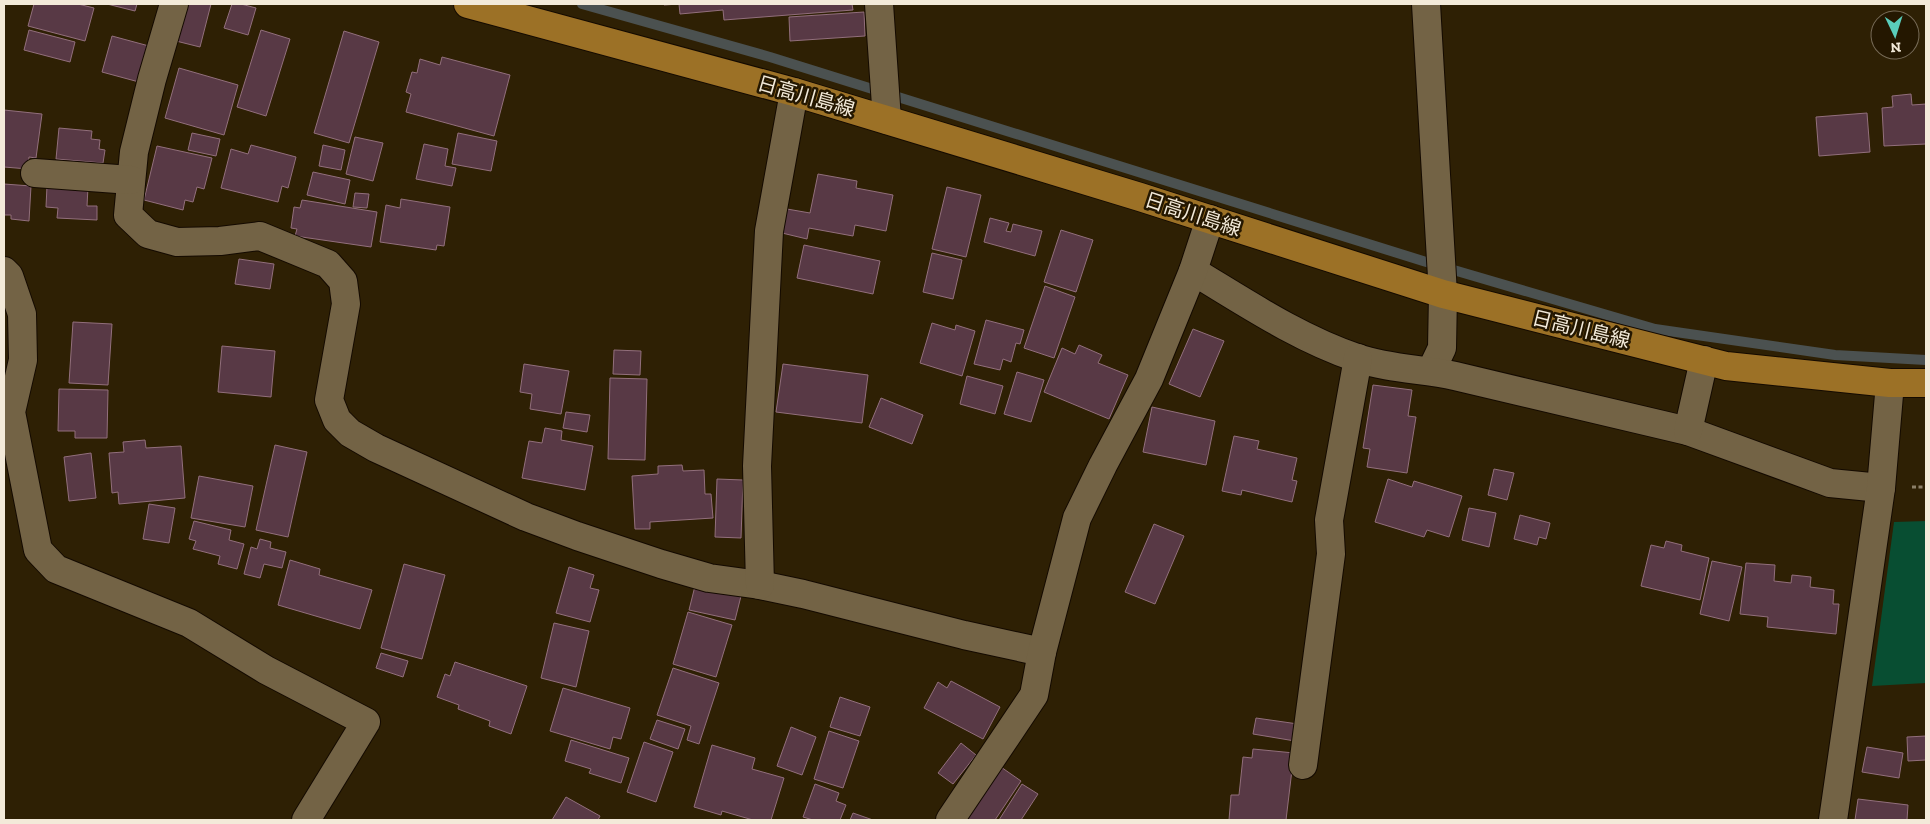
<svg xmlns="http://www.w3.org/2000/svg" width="1930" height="824" viewBox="0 0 1930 824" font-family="'Zilla Slab','Noto Sans JP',serif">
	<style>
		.green { fill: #084e32 }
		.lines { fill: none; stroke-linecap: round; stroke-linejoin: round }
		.stream { stroke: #4b5150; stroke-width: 10 }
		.building { fill: #583945; stroke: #926f7c }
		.minor-casing { stroke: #140a00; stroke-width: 30 }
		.major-casing { stroke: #140a00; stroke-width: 30 }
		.path { stroke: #8b7f68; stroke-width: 3; stroke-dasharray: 4 2.5; stroke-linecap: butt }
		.minor { stroke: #736345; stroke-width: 28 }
		.major { stroke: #9c7126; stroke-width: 28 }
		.labels { text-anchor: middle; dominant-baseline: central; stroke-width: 5; stroke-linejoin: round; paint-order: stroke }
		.street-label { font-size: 20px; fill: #f3ead9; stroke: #241700 }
	</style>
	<rect width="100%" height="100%" fill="#2e2004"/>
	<polygon class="green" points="1926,521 1926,683 1872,686 1894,522"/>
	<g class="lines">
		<polyline class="stream" points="582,4 770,57 1423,261 1655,329 1835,355 1926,360"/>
	</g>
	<g class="building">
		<polygon points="34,4 78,4 94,8 85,41 28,26"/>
		<polygon points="107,4 137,4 135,11"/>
		<polygon points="186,4 211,4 200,47 176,41"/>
		<polygon points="232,4 241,4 256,8 248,35 224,28"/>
		<polygon points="664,4 852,4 853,10 724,20 723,10 680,14 679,4 664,5"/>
		<polygon points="864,12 865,36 790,41 789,17"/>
		<polygon points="29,30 75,42 70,62 24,50"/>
		<polygon points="261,30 290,39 266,116 237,107"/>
		<polygon points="344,31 379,42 349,143 314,133"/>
		<polygon points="112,36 149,46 139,82 102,72"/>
		<polygon points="442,57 510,75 494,136 406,112 411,94 406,92 412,72 417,73 420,59 440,65"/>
		<polygon points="179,68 238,85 224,135 165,118"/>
		<polygon points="1911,94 1912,105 1926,104 1926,144 1884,146 1882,108 1893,107 1892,96"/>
		<polygon points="4,110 42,114 36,158 29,157 28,169 4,167"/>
		<polygon points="1867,113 1870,152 1819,156 1816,117"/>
		<polygon points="59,128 92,131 91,139 100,140 99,149 105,150 103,163 56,159"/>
		<polygon points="192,133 220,139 216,156 188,150"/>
		<polygon points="458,133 497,141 491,171 452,164"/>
		<polygon points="355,137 383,143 373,181 346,174"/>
		<polygon points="424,144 448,149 445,166 456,168 452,186 416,179"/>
		<polygon points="251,145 296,157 288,188 282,186 278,202 221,188 231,149 248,154"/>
		<polygon points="323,145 345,150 341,170 319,166"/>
		<polygon points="157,146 212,158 204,189 197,187 193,202 185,200 183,210 144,200"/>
		<polygon points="313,172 350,180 345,204 307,195"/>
		<polygon points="818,174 857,181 856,188 893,195 886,231 855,225 853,236 809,228 807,239 782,233 787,209 810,213"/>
		<polygon points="4,184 31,186 29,221 11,219 11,215 4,215"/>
		<polygon points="47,186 88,187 87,206 97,206 97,220 57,218 58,208 46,207"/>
		<polygon points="947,187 981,195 966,257 932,249"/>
		<polygon points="355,193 369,194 367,208 353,207"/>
		<polygon points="401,199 450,207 444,246 437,245 436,250 380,242 386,205 400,208"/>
		<polygon points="302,200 377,212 371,247 295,236 297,229 291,228 294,207 300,208"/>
		<polygon points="990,218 1009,223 1006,231 1011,232 1013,224 1042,231 1035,256 984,242"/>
		<polygon points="1061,230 1093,240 1076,292 1044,282"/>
		<polygon points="804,245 880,261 873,294 797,278"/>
		<polygon points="932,253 962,260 953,299 923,292"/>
		<polygon points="239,259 274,264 270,289 235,284"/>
		<polygon points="1045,286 1075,297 1054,358 1024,348"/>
		<polygon points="986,320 1024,330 1020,344 1016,343 1011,362 1003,359 1000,370 974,364"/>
		<polygon points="73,322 112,324 108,385 69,383"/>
		<polygon points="932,323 955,330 956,325 975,331 962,376 920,363"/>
		<polygon points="1193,329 1224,341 1200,397 1169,384"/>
		<polygon points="1079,345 1102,355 1098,363 1128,375 1109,419 1044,392 1062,348 1075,354"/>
		<polygon points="222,346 275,351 271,397 218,392"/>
		<polygon points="614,350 641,351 640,375 613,374"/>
		<polygon points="524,364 569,371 561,414 530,409 532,394 520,392"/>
		<polygon points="783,364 868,375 862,423 776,412"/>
		<polygon points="1017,372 1044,380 1031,422 1004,414"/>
		<polygon points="967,376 1003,386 995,414 960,404"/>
		<polygon points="610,378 647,379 645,460 608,459"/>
		<polygon points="1373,385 1412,390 1408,416 1416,417 1407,473 1367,467 1370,449 1363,448"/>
		<polygon points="59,389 108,390 107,438 75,438 75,431 58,431"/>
		<polygon points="881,398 923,415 912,444 869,427"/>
		<polygon points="1152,407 1215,421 1206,465 1143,452"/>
		<polygon points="566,412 590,415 587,432 563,428"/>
		<polygon points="545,428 562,431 561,440 593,446 585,490 522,478 529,441 542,443"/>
		<polygon points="1234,436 1259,441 1257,449 1297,458 1292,480 1297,481 1292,502 1242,490 1241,495 1222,491"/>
		<polygon points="145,440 146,448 181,446 185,498 119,504 118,492 112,493 109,453 124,452 123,442"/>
		<polygon points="275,445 307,452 288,537 256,530"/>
		<polygon points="91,453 96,498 69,501 64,457"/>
		<polygon points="682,465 683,471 704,470 705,494 711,494 713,518 650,522 650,529 635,529 632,476 658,474 658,466"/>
		<polygon points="1494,469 1514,473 1507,500 1488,495"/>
		<polygon points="199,476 253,486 245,527 191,518"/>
		<polygon points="717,479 743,480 741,538 715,537"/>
		<polygon points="1388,479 1412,487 1414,481 1462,496 1449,537 1427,530 1424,537 1375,522"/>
		<polygon points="149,504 175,508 169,543 143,539"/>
		<polygon points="1469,508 1496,513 1489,547 1462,540"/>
		<polygon points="1520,515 1550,523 1546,539 1539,537 1537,545 1514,539"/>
		<polygon points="194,521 231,530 229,540 244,544 237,569 218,564 220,556 193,549 196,541 189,539"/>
		<polygon points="1154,524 1184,536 1155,604 1125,592"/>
		<polygon points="260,539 271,542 270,548 286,552 282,568 264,564 260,578 244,574 251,547 257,549"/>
		<polygon points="1666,541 1682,545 1681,551 1709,558 1700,600 1641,586 1651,545 1664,548"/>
		<polygon points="290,560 320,569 319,575 372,590 360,629 278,605"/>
		<polygon points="1712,561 1742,567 1729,621 1700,614"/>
		<polygon points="1746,563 1775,565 1774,581 1791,583 1792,575 1811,577 1810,587 1834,590 1833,604 1839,604 1836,634 1767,627 1768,617 1740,614"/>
		<polygon points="404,564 445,575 422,659 381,648"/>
		<polygon points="569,567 594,575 590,588 599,590 590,622 556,613"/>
		<polygon points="696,582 742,592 735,620 689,610"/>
		<polygon points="688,612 732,625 716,677 673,664"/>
		<polygon points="554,623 589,631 576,687 541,678"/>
		<polygon points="381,653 408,661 403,677 376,668"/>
		<polygon points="455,662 527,686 511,734 489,726 490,721 458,709 459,705 437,697 445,674 450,676"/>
		<polygon points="673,668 719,683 699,744 687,740 691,726 657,715"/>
		<polygon points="951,681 1000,707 983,739 924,708 938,682 947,688"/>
		<polygon points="563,688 630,708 621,739 613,737 610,749 550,731"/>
		<polygon points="840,697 870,707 860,736 830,727"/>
		<polygon points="1256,718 1298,724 1295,741 1253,734"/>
		<polygon points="657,720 685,729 678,749 650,739"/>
		<polygon points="791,727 816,737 802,775 777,766"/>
		<polygon points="829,731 859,741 843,788 814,779"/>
		<polygon points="1926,736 1926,760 1908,761 1907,737"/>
		<polygon points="571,740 629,758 621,783 589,773 591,769 565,761"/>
		<polygon points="644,742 673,752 656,802 627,792"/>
		<polygon points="961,743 976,755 953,784 938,773"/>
		<polygon points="712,745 755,758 752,769 784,778 771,820 753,820 722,811 721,815 694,807"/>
		<polygon points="1867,747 1903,753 1899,778 1862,772"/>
		<polygon points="1253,749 1294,753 1286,820 1229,820 1231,795 1239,795 1243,757 1252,758"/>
		<polygon points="998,765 1021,781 995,820 962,820"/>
		<polygon points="815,784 839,793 836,801 846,805 840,820 813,820 803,817"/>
		<polygon points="1022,784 1038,794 1021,820 999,820"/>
		<polygon points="566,797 600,816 598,820 552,820"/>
		<polygon points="1858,799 1908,805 1907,820 1855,820"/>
		<polygon points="853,813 873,820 850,820"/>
	</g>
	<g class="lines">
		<defs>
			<g id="minor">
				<polyline points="174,4 152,79 134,152 128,215 148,234 177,242 220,241 260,236 328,264 343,281 346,304 329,400 337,420 350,433 376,448 526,517 577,536 661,564 709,578 760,585 803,594 964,635 1042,652"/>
				<polyline points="879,4 887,120"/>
				<polyline points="1426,4 1443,294 1442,348 1431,371"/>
				<polyline points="35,173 131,180"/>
				<polyline points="4,271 9,276 22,314 23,360 11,412 38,550 56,569 189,623 266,670 366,722 306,820"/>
				<path d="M1193,271c53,32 105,67 164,87 32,11 66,11 98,18l233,55 142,52 51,5"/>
				<polyline points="1688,431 1704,360"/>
				<polyline points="760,585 757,466 769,231 794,92"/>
				<polyline points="1303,765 1331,554 1329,520 1358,358"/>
				<polyline points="950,820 1034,695 1042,652 1077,518 1103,465 1149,379 1193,271 1210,219"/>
				<polyline points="1833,820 1881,488 1890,383"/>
			</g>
			<polyline id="major" points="468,4 794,92 1140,197 1443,294 1726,366 1890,383 1926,383"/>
		</defs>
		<use href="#minor" class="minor-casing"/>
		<use href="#major" class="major-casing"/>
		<polyline class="path" points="1912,487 1926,487"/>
		<use href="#minor" class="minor"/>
		<use href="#major" class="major"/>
	</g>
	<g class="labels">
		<g class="street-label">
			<text transform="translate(806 96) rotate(16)">日高川島線</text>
			<text transform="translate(1193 214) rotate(18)">日高川島線</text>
			<text transform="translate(1581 329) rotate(14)">日高川島線</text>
		</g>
	</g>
	<rect width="1930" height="824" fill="none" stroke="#f3ead9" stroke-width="10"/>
	<g transform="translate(1895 35) rotate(176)"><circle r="24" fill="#241700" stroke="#776b57"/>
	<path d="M0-4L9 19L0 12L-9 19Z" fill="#5acebc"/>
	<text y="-8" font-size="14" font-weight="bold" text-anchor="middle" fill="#f3ead9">N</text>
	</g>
</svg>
